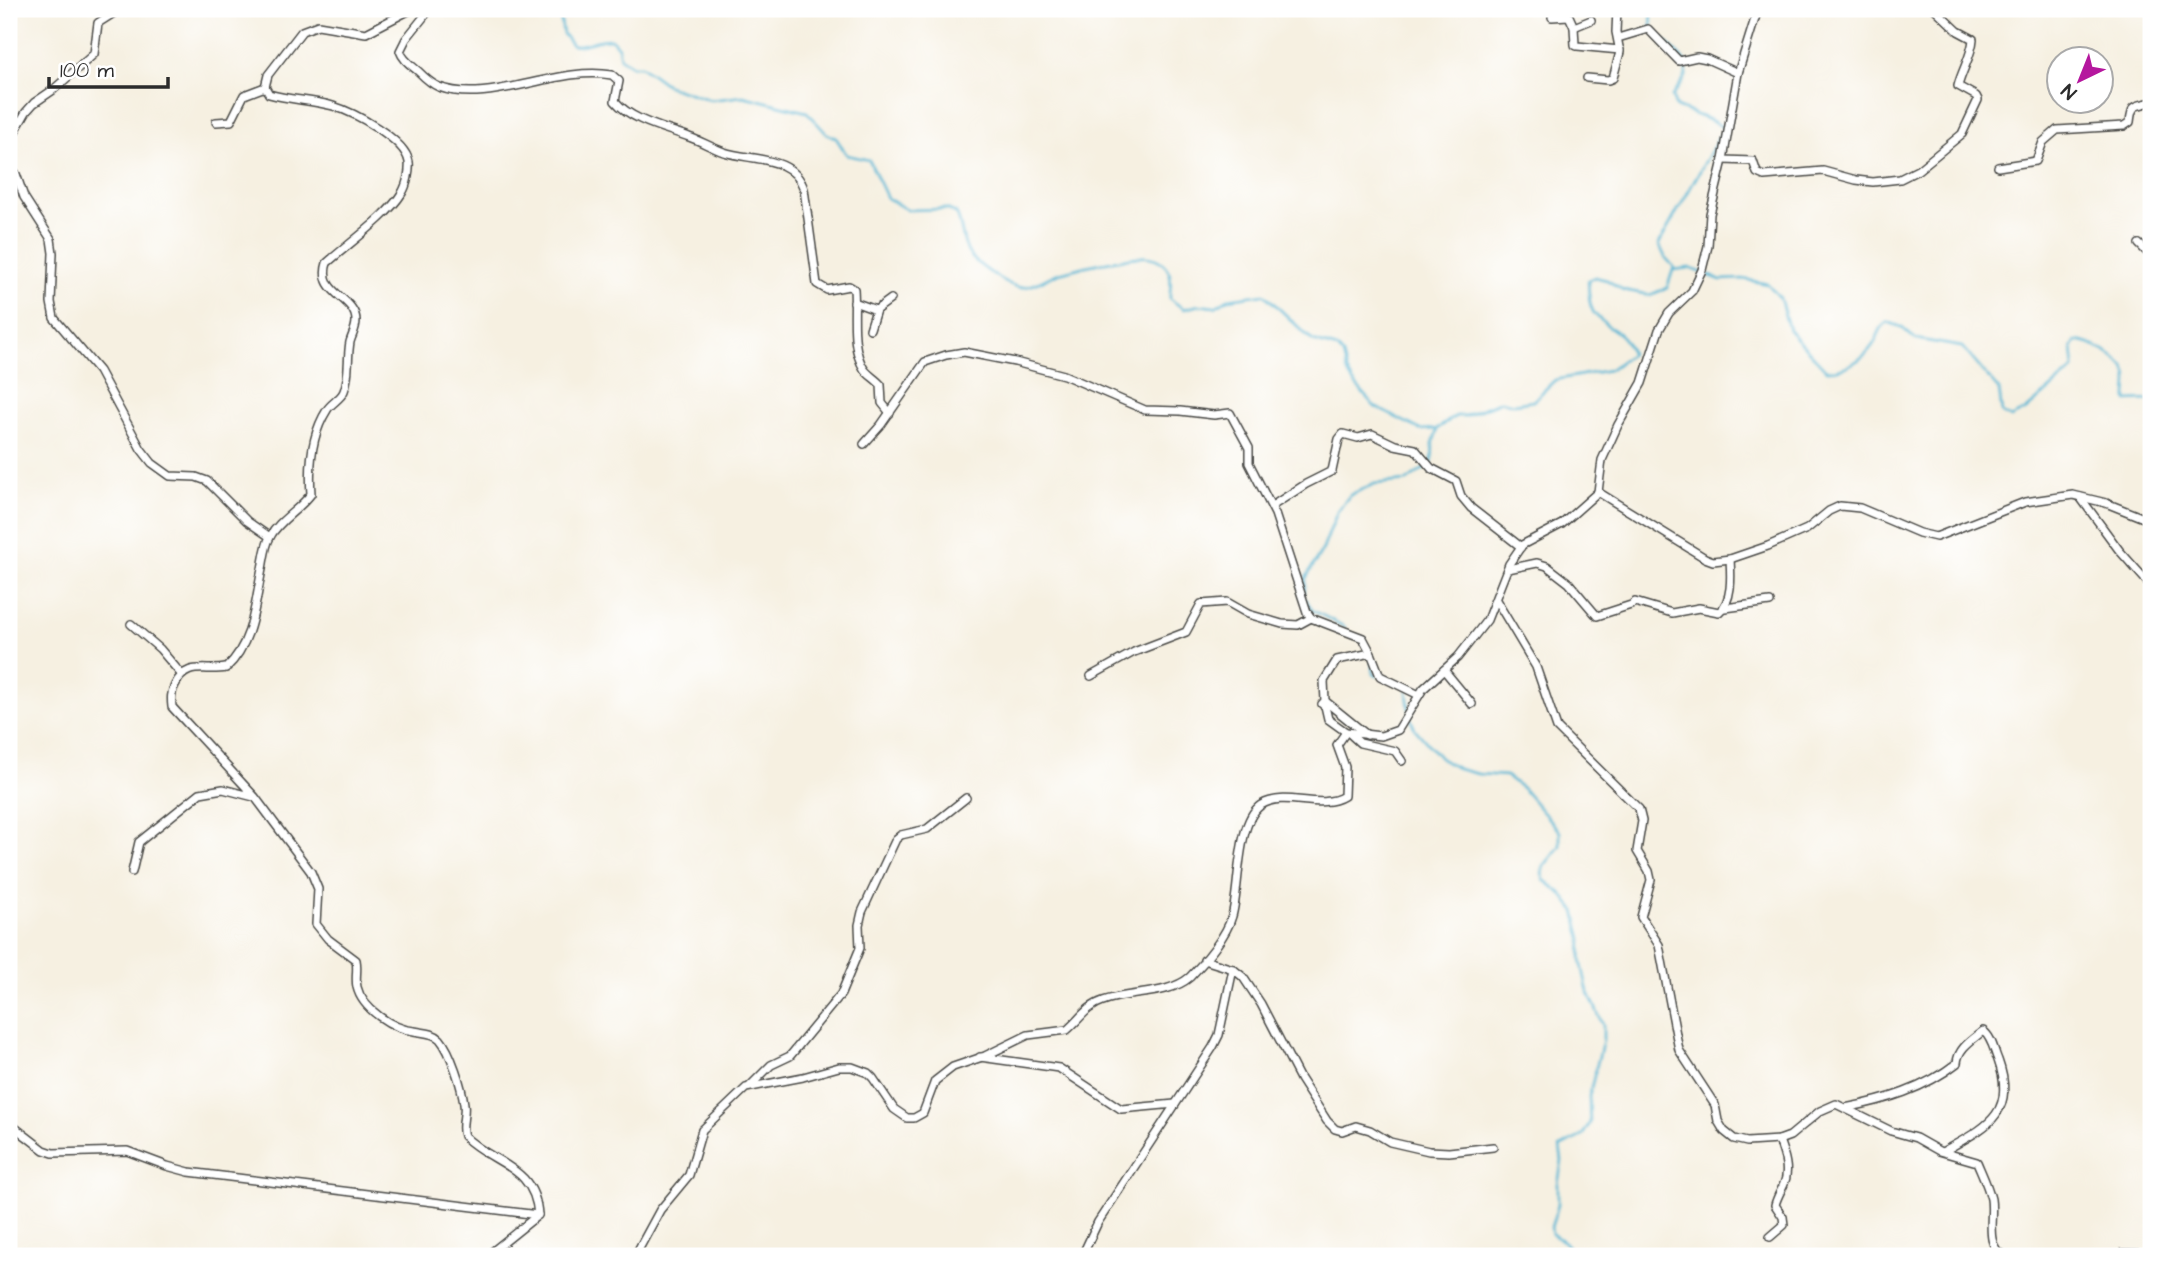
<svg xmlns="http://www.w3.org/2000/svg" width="2160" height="1265" viewBox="0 0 2160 1265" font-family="'Architects Daughter',sans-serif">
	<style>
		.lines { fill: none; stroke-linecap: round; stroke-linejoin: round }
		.stream { stroke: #56b6d4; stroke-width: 2.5 }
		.street-casing { stroke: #494946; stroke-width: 10 }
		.street { stroke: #fff; stroke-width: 7 }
	</style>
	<rect width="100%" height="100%" fill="#fff"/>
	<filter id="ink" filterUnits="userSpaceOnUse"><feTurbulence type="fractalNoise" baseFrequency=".0143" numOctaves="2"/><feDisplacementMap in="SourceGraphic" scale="14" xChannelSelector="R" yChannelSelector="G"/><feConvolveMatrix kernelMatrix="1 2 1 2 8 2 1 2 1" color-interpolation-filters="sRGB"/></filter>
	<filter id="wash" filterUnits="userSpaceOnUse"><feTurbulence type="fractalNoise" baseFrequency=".00686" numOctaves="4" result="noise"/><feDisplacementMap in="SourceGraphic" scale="28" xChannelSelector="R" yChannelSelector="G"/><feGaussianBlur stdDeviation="1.57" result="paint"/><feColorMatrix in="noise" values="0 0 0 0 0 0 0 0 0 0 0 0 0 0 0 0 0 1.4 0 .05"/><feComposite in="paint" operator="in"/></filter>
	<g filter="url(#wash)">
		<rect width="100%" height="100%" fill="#f6f0e1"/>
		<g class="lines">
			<g class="stream">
				<path d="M559,9l4,25 9,11c13,2 25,-7 39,-6l7,8 2,11 13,8h8l27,20 43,14 32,-4 64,16 19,21 10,5 11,17 22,5 18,38 20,12 39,-1 10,4c7,13 5,28 13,41 7,10 37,31 49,33 13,2 29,-10 41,-14 17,-5 34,-9 52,-12 19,-2 47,-13 58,11 4,9 0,18 1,27l14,10 15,-4 16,2 13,-8 36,-5 49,47 24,7 6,7 4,16 6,11 22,25 46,23 16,-1 19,-13h9l36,-15 12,3 20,-3 22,-21 54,-10 22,-16c-6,-25 -23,-23 -37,-41 -6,-9 -5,-23 -6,-33l7,-3 12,3 16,10 27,5 17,-7 7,-21 -9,-10 -6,-13 65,-116 -10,-6 -38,-15 -4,-10 14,-21v-14l-22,-21"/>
				<polyline points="2133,9 2139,12 2144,9"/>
				<polyline points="1651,30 1652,9"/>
				<path d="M1673,270l16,-2 32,12 22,-1 25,5 12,14 9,32 37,40c18,1 37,-10 47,-25 6,-9 6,-18 15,-23l13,5 14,12 47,8 37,43 3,23 9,5 14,-7 49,-42 -2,-22 4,-6c14,1 47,17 51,32 3,9 -1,19 0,28l24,-1"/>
				<polyline points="1304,593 1306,578 1323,549 1337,512 1350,495 1374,484 1407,481 1432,463 1433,444 1437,430"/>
				<polyline points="1306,599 1312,610 1345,627"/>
				<polyline points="1372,663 1374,674 1377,676"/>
				<polyline points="1407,691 1409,709"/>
				<polyline points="1409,715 1415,729 1440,758 1458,769 1478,774 1506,776 1523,789 1560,832 1560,846 1544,866 1542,873 1544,880 1561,893 1575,911 1582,939 1581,960 1587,988 1603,1025 1603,1040 1589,1096 1590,1123 1582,1136 1560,1147 1562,1161 1558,1184 1558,1205 1551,1227 1552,1234 1564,1242 1576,1256"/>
			</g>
		</g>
	</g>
	<g filter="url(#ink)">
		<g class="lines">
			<defs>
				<g id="street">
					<path d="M412,9l-46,24 -48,-8 -16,6 -34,44 -3,12 4,7c21,6 43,6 64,12 20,6 72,33 76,56 1,9 -2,23 -7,31 -14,23 -54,51 -75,70 -10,31 29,34 29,58 0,8 -4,14 -6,21 -3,16 0,34 -6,49 -3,8 -13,12 -17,19 -16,25 -18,56 -16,84 -12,16 -32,26 -41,43 -5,9 -6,22 -8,32 -7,35 -9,74 -36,99 -22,4 -39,-7 -51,17 -4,8 -4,13 -3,22l83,90 56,75 7,17 -2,35 12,15 28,21c2,9 -1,18 1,27 5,22 36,42 57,44 9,2 19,1 26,8 11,13 22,48 24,65 2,11 -4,22 0,32 29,29 71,29 74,79l-51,41"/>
					<path d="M430,9l-24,30 -6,12c3,9 11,14 18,20 6,6 13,13 21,16 51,19 118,-22 173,-12l7,6 -4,20c17,20 50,27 74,36 12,4 23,11 35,15 28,9 69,3 80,37l13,95 10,6 22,-4 5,3c2,25 -4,57 10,80 4,6 12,10 17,16l1,18 8,10"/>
					<polyline points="1552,17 1569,16 1574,27 1575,45 1577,46 1620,50"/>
					<polyline points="1574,27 1591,20"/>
					<polyline points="1618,38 1648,29 1679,61 1697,57 1707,59 1738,73"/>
					<polyline points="1587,78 1608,80 1613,78 1620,52 1616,32 1617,9"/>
					<polyline points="216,122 231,121 244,95 265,87"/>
					<polyline points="9,142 26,112 34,103 53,90 94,54 98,23 120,9"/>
					<path d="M1723,160l30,1 4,12 7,3 59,-5 33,9 17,2 27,-3 18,-9 44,-36 16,-34 -2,-4 -18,-10c4,-16 14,-31 15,-47l-15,-8 -23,-22"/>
					<polyline points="9,165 16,174 24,197 51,239 53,253 51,302 54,318 99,371 141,449 152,463 170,476 196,477 207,481 247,521 270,537"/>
					<path d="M1998,167l38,-6 7,-19 14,-12 67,-4 6,-4c2,-19 5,-15 21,-20"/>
					<polyline points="2139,244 2151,256"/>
					<polyline points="854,302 876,310"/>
					<polyline points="870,329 876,310 891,299"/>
					<polyline points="864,444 881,425 925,362 946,355 964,352 1015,362 1064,375 1145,410 1180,411 1214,415 1230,413 1249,448 1249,463 1275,514 1307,612 1311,618 1363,638 1371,653 1337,660 1324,681 1325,701 1322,704 1325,706 1328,719 1346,732"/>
					<polyline points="1598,492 1705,558 1713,561 1730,559 1768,546 1807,529 1829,511 1840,506 1860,508 1919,533 1936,537 2025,502 2073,495 2106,503 2151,521"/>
					<polyline points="2080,497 2119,550 2151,586"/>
					<polyline points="1272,506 1306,484 1332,471 1339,439 1343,434 1358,438 1372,434 1395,445 1415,449 1431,468 1456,481 1461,496 1471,508 1521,547"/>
					<path d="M1508,569l29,-6 10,3 22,17 28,33 34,-11 4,-3 37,11 27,-5 20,4c14,-11 12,-37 11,-53"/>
					<path d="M1496,600l40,67 21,61 82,81 3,12 -5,30 12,20 2,9 -10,37 18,28 20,105 36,55 3,16 6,10 10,8 13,3 32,-2 11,-4 30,-25 16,-7 55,27 25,7 23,13 38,11c5,12 11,24 14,37 3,18 -7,47 13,57"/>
					<polyline points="1725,608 1770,602"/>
					<polyline points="131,624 160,649 181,674"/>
					<polyline points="1371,653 1380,676 1419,695"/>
					<polyline points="1444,670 1472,704"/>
					<polyline points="1091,676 1134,652 1186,632 1201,604 1227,602 1248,614 1282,624 1298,625 1311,618"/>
					<polyline points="1325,701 1367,735"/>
					<polyline points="1349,733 1360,743 1395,751 1402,761"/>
					<polyline points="132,872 139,842 200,793 223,789 254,797"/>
					<polyline points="1204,960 1233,969 1243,977 1261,1004 1300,1079 1327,1121 1335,1129 1342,1131 1356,1126 1370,1130 1390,1142 1429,1151 1449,1152 1493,1147"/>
					<polyline points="980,1057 1059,1068 1121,1109 1175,1104"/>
					<polyline points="750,1086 771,1065 790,1056 841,994 860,948 859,925 862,912 896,839 901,835 927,829 966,798"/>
					<path d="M1845,1108c41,-8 79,-19 112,-45 1,-15 15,-23 26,-32 9,6 11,20 15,29 20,55 -14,68 -54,91"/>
					<polyline points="9,1123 44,1150 53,1153 127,1151 167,1166 189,1172 538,1215"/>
					<path d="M1770,1237l14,-12 -1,-8 -8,-12c2,-8 6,-14 9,-21 6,-14 0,-30 -5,-44"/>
					<path d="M635,1256l25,-46 29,-35 13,-45 44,-42 57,-11 36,-10h13l16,6 5,5 21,31 13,9h7l9,-5 12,-32 18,-14 32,-11 43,-21 39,-5c12,-10 20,-24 36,-29 27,-10 65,-5 87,-24 14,-14 37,-42 42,-61 8,-27 4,-94 29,-111 24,-15 59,6 83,-9l1,-29 -8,-22 9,-13 35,4 17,-6 25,-41 35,-32 29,-37 22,-56 13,-19 40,-21 36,-32 4,-32 16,-35 24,-42 17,-53 10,-17 23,-22 10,-21 6,-24 2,-32 13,-54 15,-87 20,-64"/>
					<polyline points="1082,1256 1098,1222 1213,1047 1219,1035 1233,969"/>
					<polyline points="2116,1256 2123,1253 2151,1254"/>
				</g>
			</defs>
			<use href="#street" class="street-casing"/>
			<use href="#street" class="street"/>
		</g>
	</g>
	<rect width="2160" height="1265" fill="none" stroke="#fff" stroke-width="35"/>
	<g transform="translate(2080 80) rotate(223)"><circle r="33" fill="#ffffff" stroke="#aaaaaa" stroke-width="2"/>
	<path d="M0-5L12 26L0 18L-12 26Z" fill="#b5179e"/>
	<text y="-10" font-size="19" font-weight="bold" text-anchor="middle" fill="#2b2b2b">N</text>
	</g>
	<path d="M49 77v10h119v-10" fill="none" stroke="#2b2b2b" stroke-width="3.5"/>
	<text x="60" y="77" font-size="21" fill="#2b2b2b" stroke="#ffffff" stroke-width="5" paint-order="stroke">100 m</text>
</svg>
